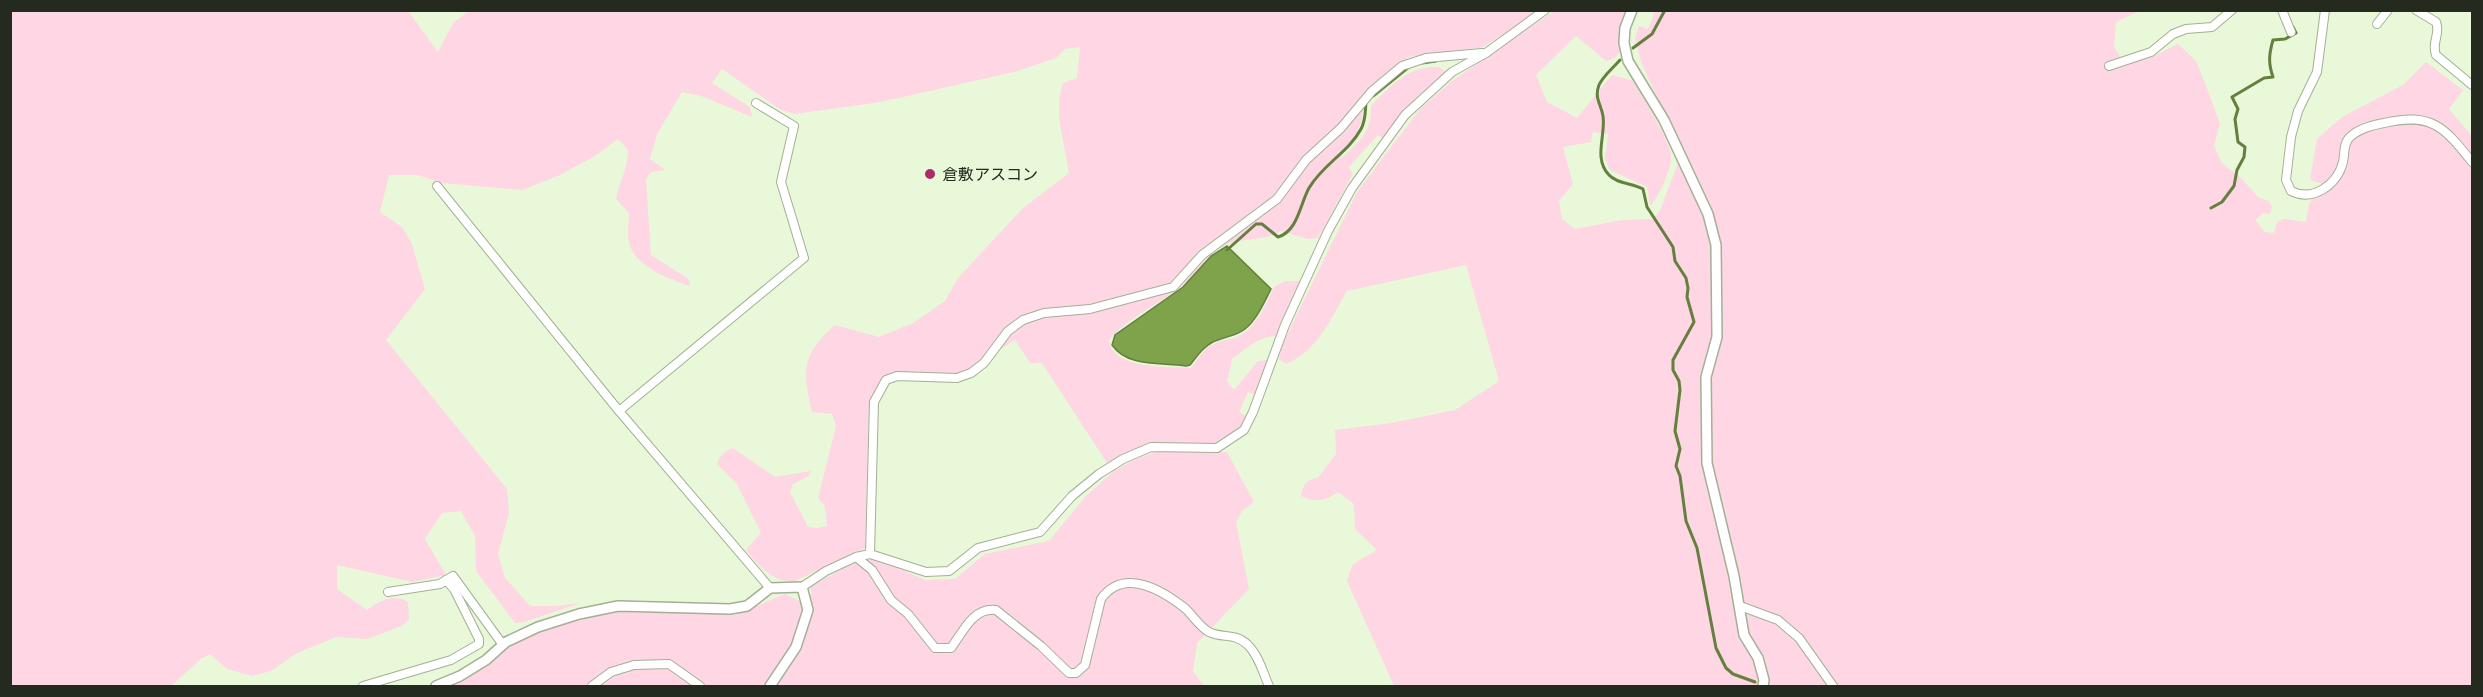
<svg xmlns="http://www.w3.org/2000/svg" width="2483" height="697" viewBox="0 0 2483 697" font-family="'Fira Sans Condensed','Noto Sans JP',sans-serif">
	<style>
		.green { fill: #fed6e4 }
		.water { fill: #7fa34b; stroke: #647f3e; stroke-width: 1.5 }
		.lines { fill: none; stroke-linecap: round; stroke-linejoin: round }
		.stream { stroke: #647f3e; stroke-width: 3 }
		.minor-casing { stroke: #a3b094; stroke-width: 10 }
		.tertiary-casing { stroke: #a3b094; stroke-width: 12 }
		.minor { stroke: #fff; stroke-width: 8 }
		.tertiary { stroke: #fff; stroke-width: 9 }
		.poi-dot { fill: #b0296d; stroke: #eaf8da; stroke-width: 2 }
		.labels { text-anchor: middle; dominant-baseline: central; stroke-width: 4.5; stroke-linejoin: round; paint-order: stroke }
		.poi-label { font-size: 16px; fill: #252a1e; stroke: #eaf8da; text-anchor: start }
	</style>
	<rect width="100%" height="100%" fill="#eaf8da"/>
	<g class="green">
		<path d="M470,10l1062,1 -1,5 -48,31 -75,10 -45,45c1,20 -7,39 -24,52l3,4c17,-17 30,-25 29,-52 18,-19 39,-41 68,-39l7,5 -28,24 -36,42 -4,-3 -29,32 -4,-5 8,12 -35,64 -10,1 -27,-8c-19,11 -34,6 -54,13 -17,6 -22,18 -33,30 -24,27 -61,38 -85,66 4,30 58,26 82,28l15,-20 12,-6 20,-5 11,-8 12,-15 13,-27 11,-6h16l-25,55c-17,0 -30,13 -44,23l-5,23 7,8 24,-29 10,-1 -13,34 -7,-2 -9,20 8,5 -6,11 -26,16h-66l-42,19 -65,-100h-12l-15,-23 -40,26 -19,9 -47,-3 -24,5 -11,16 -5,14 -4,141 -70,33c-22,2 -36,-15 -49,-31l15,-17 -24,-49 -20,-20c2,-8 9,-14 16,-16l42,29 36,-6 -2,5 -16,8 -3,8 18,35 9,1 10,-2 -2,-19 -7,-9 18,-72 -4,-12 -20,-2c-10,-42 -10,-58 23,-87l44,12 34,-14 32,-22 13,-23 64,-69 47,-36c-4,-27 -16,-64 -6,-90l14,-5 3,-31 -15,2 -9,9 -38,13 -137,31 -86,12 -14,-4 -59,-41 -10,14 38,24 2,10 -51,-21 -19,-4 -25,42 -7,25 15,11 -14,2 -5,7 5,76 36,23 3,4 -1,4c-19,-7 -56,-20 -60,-44 -2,-9 0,-20 0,-29l-13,-14c4,-18 12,-31 12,-49l-10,-11 -23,17 -35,19 -38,15 -80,-7 -24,-8h-29l-9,37 22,15 10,17 13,45 -39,51 121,149 2,24 -11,41 7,24 25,28h26l25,-3 -57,19 -9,1 -39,-52 -1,-35 -14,-25 -19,2 -17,26 21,36 -34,7 -75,-17v24l30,21c12,-9 26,-17 41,-8l1,18 -7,6 -35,13 -31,-2 -39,16 -26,18 -19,5 -25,-7 -17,-15 -9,5 -30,27h-160l-1,-675h398l30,41 15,-29z"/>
		<path d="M1554,11h75l-8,16 -1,25 -5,6 -9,3 -30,-25 -40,39 11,27 30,16 35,-43 21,6c9,16 36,57 38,74 2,11 -13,44 -21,51l-3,-19 -37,-17 -5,-11 3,-25 -15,-2 -2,10 -28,5 10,37 -14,17 3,18 13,10 47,-9 30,-1 8,-8 22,-59 -41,-90 -6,-24 4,-12 9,3 7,-18h484l-23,11 -2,26 12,16 28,-8 24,-12 18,17 10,25 14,37 -6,23 8,17 19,15 18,20 10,3 3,6 -2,7 -7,-1 -8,7 10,12 9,1 3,-11 7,-3 22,3 3,-18 13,-20 -12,-4 7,-41 25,-22 61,-32 23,-23 37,28 -14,19 23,27v550h-1078l-47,-105 6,-17 24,-14 -22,-21 -1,-25 -16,-12c-13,9 -22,11 -37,4 2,-11 5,-17 17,-18l18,-24 -1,-24 56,-7 64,-13 44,-29 -33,-116 -119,26c-16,27 -29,60 -61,73l-7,-5 3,-14 75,-153 63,-83 32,-28z"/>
		<polygon points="1157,452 1227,452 1254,502 1242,511 1236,522 1249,589 1197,643 1193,671 1204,686 450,686 468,678 506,647 544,629 579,618 615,611 672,611 735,615 785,594 801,602 812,593 810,587 849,565 870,559 887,563 925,580 955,579 985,554 1049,541 1086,496 1115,470 1141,457"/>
	</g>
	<path class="water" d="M1227,246l44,43c-7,14 -14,30 -26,40 -9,7 -17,7 -27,11 -13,4 -20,15 -28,25l-4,1c-24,-4 -58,2 -74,-21l3,-10 68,-48 28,-31z"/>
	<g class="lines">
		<g class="stream">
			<polyline points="1633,48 1652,34 1665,10"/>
			<path d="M1620,60c-7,8 -17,16 -21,25 -5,13 2,19 4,31 3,20 -10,42 6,59 8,9 24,8 34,14l4,18 26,40 2,14 11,17 2,10 -1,9 7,25 -21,38v10l6,11 1,9 -5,41 5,18 -4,17 4,10 6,45 11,27 19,100 10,20 7,6 22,8"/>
			<polyline points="1422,63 1436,61"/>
			<polyline points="1373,96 1410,66"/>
			<path d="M2211,208l11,-6 12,-16 3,-16 7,-13 1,-10 -7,-5 -3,-23 3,-10 -6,-12 32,-19 9,-1c-5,-14 -4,-23 0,-37l12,-1 11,-6 -3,-6"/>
			<path d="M1227,250l29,-26h6l16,13c20,-6 22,-33 31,-49 14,-24 39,-35 52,-59 5,-9 4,-17 5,-27"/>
		</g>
		<defs>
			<g id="minor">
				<polyline points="2282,10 2291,32"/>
				<path d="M2325,10l-8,62 -19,39 -7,26 -5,43 5,11c22,11 46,-6 52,-29 2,-8 0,-19 7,-25 8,-8 23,-12 34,-14 48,-11 60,4 88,39"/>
				<path d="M2416,10l20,12c5,12 -5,20 0,33l36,30"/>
				<polyline points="2377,24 2388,10"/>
				<polyline points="2109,66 2151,52 2173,34 2186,29 2212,27 2232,10"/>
				<polyline points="437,186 619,411 770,588"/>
				<polyline points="619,411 804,258 781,182 794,126 756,103"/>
				<polyline points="870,554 874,402 886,380 897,376 957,378 971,373 984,363 1008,331 1023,320 1044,313 1090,309 1173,287 1202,255 1277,199 1306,160 1341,128 1372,91 1402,66 1426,58 1482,53"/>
				<path d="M856,557l16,13 19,30 17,14 27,34h16c12,-16 22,-41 45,-38l45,36 28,27h7l9,-8 16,-66c23,-32 61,-9 85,10 7,7 14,18 23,23 15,7 25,0 39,13 11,11 15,28 21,41"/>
				<polyline points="802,587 826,571 856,557 870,554 926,572 949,571 978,548 1040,532 1072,496 1099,474 1123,459 1151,447 1217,448 1244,430 1253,412 1285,325 1328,231 1352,188 1405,115 1452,72 1486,53 1545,10"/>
				<polyline points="388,592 440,584 453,576 503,645"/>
				<polyline points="1740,606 1778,620 1799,638 1833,686"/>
				<polyline points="363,686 451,660 479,644 479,639 454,589 446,580"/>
				<polyline points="592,686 611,672 634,665 669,664 700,686"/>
			</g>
			<g id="tertiary">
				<polyline points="1632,10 1625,28 1624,43 1628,61 1664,120 1708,214 1716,245 1717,337 1706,377 1707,463 1734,576 1744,635 1758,658 1764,680 1763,686"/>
				<polyline points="436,686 460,676 486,660 506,642 538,627 579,614 618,606 730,609 747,606 770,588 802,587 808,610 796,647 770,686"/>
			</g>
		</defs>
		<use href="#minor" class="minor-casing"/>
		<use href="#tertiary" class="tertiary-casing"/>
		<use href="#minor" class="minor"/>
		<use href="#tertiary" class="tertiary"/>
	</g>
	<circle class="poi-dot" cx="930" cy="174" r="6"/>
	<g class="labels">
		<g class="poi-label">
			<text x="942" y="174">倉敷アスコン</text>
		</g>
	</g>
	<rect width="2483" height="697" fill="none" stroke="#252a1e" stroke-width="24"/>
</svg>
